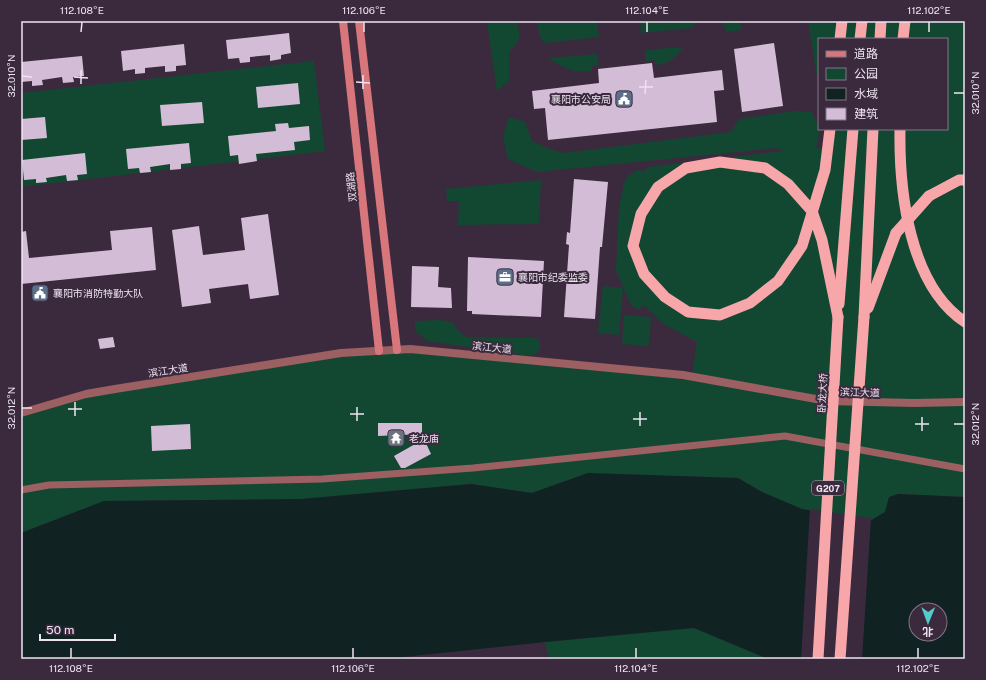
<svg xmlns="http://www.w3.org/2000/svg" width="986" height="680" viewBox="0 0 986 680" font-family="'Public Sans','Noto Sans SC',sans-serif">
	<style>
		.green { fill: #124832 }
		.water { fill: #112223; fill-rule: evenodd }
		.pier { fill: #3b2a3e }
		.building { fill: #d3bdd6 }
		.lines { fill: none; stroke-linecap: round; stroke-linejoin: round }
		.pedestrian { stroke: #9c5f62; stroke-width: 7 }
		.tertiary { stroke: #9c5f62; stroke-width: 8 }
		.secondary { stroke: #d7777c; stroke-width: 8 }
		.trunk { stroke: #f7a7aa; stroke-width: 11 }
		.trunk-bridge { stroke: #f7a7aa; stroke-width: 11 }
		.ticks { fill: none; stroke: #eee3f0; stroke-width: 1.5 }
		.labels { text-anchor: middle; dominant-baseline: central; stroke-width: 4; stroke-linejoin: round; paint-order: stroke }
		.shield { fill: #3b2a3e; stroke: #b8acbb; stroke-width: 1 }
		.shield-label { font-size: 9px; font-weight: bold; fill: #eee3f0 }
		.poi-label { font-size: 10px; fill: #eee3f0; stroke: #3b2a3e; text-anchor: start }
		.street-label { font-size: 10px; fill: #eee3f0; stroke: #3b2a3e }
		.neatline { fill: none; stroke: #eee3f0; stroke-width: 1.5 }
		.ticks-label { font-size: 10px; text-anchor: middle; fill: #eee3f0 }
	</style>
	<rect width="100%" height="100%" fill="#3b2a3e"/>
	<g class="green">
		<path d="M487,21h30c3,16 5,19 -8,30v30l-12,10z"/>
		<polygon points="537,21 597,21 599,37 544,43 540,37"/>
		<polygon points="640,21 697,21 697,22 692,28 641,33"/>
		<polygon points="720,21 740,21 742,30 726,32 725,27"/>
		<polygon points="808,21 965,21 965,497 898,494 885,512 870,521 802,509 762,492 738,478 588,473 532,493 471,484 301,499 104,501 21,533 21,410 213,373 397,350 577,366 755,388 692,377 697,342 662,323 643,305 639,310 631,305 616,271 619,207 624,183 628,176 637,170 645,171 648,167 783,151 777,148 537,172 508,159 503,136 509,117 525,122 532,141 547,148 564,153 731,132 739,119 795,111 812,112 820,130 816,148 828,147 825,129 947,129 947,39 819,39 819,90"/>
		<path d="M683,47c-7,11 -15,17 -28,18v-5l-9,1 -1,-11z"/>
		<path d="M597,54l2,12h-7v4c-17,5 -30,-3 -44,-12z"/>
		<polygon points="314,61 325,151 21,187 21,93"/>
		<polygon points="541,180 539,224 458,225 459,201 447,201 446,189"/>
		<polygon points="603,286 623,288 619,335 598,333"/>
		<polygon points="624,315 651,317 649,346 622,344"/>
		<polygon points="440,320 454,323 458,331 467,337 535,338 540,341 540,349 534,355 521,355 427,341 415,330 415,321"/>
		<polygon points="694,628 768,659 549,659 545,642"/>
	</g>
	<path class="water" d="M588,473l150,5 24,14 40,17 68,12 15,-9 4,-15 9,-3 67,3v162h-197l-74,-31 -149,14 -160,17h-364v-126l83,-32 197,-2 170,-15 61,9zM916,610h24v24h-24z"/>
	<polygon class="pier" points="810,509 871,518 862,659 801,659"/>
	<g class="building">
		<polygon points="289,33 291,53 281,55 281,59 270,61 270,55 250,57 250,62 240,63 239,58 228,59 226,40"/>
		<polygon points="774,43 783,106 742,112 734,49"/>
		<polygon points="184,44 186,65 176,66 176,71 165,72 165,66 145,68 145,73 135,74 135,69 123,71 121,51"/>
		<polygon points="82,56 84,76 73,77 74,82 63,83 62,77 42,80 43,85 32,86 32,81 21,82 21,62"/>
		<polygon points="652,63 654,78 722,70 724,90 714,91 717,122 548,140 545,108 534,109 532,91 599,83 598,69"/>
		<polygon points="298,83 300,104 258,108 256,87"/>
		<polygon points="202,102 204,123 162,126 160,105"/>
		<polygon points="45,117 47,138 21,140 21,119"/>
		<polygon points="288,123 289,128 309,126 310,140 294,142 295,150 256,154 257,161 239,164 238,155 230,156 228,136 276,131 275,124"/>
		<polygon points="189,143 191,163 181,164 181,169 170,170 170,164 150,167 151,172 140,173 139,168 128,169 126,149"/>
		<polygon points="85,153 87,174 77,175 78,180 67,181 66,175 46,178 47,182 36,183 36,179 24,180 22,160"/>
		<polygon points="574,179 608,182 602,247 600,247 595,319 564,317 569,245 566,244 567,232 570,233"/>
		<polygon points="268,214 279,295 250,299 248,284 209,289 211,303 182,307 172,230 199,226 203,255 245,250 241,218"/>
		<polygon points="152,227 156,270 21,284 21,232 26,231 29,258 112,250 110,231"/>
		<polygon points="468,257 544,261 541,317 472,314 472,311 467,311"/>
		<polygon points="412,266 439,267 438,287 451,288 452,308 411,307"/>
		<polygon points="113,337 115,347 100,349 98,339"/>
		<polygon points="378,423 422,423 422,434 378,436"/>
		<polygon points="190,424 191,449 152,451 151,426"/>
		<polygon points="424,439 431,454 405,468 401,468 394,456"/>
	</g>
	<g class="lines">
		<polyline class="pedestrian" points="21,490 49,485 322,479 473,468 785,436 965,469"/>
		<polyline class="tertiary" points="21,413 86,394 115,389 341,353 410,349 683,375 827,401 914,403 965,402"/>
		<g class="secondary">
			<polyline points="343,21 379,351"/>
			<polyline points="359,21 397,350"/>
		</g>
		<g class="trunk">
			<polyline points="840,39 842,21"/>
			<polyline points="860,39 862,21"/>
			<polyline points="880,39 881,21"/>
			<polyline points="903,39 905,21"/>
			<polyline points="830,129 825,170 802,246 778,281 750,303 720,315 688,312 665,297 644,274 633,246 641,214 658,187 686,168 720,162 765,168 788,184 812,211 822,240 838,317"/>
			<path d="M900,129c-1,62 9,156 65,193"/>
			<polyline points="929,196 959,180 965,180"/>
			<polyline points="839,304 853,129"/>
			<polyline points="868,308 896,233"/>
			<polyline points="864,317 873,129"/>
		</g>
		<g class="trunk-bridge">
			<polyline points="896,233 929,196"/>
			<polyline points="818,659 838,317"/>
			<polyline points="840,659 864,317"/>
		</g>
	</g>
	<path class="ticks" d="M81,32l1,-10M364,32v-10M647,32v-10M929,32v-10M22,76l10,1M74,77l14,1M356,82l14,1M81,84v-14M639,87h14M363,89v-14M954,93h10M645,94l1,-14M22,408h10M68,409h14M350,414h14M75,416v-14M633,419h14M357,421v-14M915,424h14M954,424h10M640,426v-14M922,431v-14M71,658v-10M353,658v-10M636,658v-10M918,658v-10"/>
	<defs>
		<symbol id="civic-square" viewBox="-11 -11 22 22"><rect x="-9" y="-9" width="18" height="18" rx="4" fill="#5c6f8a" stroke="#3b2a3e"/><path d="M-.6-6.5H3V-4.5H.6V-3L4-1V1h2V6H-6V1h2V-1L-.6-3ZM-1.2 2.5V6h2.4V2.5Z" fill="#fff"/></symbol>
		<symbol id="office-square" viewBox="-11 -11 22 22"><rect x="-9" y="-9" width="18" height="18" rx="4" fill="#5c6f8a" stroke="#3b2a3e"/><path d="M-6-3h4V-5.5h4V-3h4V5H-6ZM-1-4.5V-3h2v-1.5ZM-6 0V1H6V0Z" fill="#fff"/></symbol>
		<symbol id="temple-square" viewBox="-11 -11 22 22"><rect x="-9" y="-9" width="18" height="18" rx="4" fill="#6b7280" stroke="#3b2a3e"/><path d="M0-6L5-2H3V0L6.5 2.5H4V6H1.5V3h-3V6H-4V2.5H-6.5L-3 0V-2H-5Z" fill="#fff"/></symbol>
	</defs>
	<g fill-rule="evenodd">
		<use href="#civic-square" x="614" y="89" width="20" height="20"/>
		<use href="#office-square" x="495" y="267" width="20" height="20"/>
		<use href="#civic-square" x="30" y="283" width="20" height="20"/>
		<use href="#temple-square" x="386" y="428" width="20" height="20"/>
	</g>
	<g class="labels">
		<rect class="shield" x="812" y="481" width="32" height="14" rx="3"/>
		<g class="shield-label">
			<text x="828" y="488">G207</text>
		</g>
		<g class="poi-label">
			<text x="611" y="99" text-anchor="end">襄阳市公安局</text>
			<text x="518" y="277">襄阳市纪委监委</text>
			<text x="53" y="293">襄阳市消防特勤大队</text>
			<text x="409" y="438">老龙庙</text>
		</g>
		<g class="street-label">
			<text transform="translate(351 187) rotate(-96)">双湖路</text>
			<text transform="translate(492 347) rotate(6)">滨江大道</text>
			<text transform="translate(168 370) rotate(-9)">滨江大道</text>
			<text transform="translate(860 392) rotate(2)">滨江大道</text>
			<text transform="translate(822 393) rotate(-87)">卧龙大桥</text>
		</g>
	</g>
	<rect width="986" height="680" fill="none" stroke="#3b2a3e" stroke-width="44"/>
	<rect x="818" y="38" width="130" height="92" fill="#3b2a3e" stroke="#837485"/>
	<rect x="826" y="51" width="20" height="6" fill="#d7777c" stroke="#837485"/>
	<text x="854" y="58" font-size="12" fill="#eee3f0">道路</text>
	<rect x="826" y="68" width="20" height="12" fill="#124832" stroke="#837485"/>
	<text x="854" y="78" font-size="12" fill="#eee3f0">公园</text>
	<rect x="826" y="88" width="20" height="12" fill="#112223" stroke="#837485"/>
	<text x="854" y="98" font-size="12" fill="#eee3f0">水域</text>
	<rect x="826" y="108" width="20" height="12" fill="#d3bdd6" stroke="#837485"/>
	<text x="854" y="118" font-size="12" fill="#eee3f0">建筑</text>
	<g transform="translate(928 622) rotate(181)"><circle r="19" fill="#3b2a3e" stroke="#837485"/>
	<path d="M0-3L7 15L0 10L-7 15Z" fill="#52cdcc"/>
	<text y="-6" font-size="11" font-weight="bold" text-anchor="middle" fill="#eee3f0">北</text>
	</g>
	<path d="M40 634v6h75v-6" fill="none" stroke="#eee3f0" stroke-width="2"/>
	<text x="46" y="634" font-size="12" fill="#eee3f0" stroke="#3b2a3e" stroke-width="3" paint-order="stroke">50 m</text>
	<rect x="22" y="22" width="942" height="636" class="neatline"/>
	<g class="ticks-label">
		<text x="82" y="14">112.108°E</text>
		<text x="364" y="14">112.106°E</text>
		<text x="647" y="14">112.104°E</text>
		<text x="929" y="14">112.102°E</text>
		<text transform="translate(11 76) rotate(-90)" y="4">32.010°N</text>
		<text transform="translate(975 93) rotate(-90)" y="4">32.010°N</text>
		<text transform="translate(11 408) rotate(-90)" y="4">32.012°N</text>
		<text transform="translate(975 424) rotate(-90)" y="4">32.012°N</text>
		<text x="71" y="672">112.108°E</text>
		<text x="353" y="672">112.106°E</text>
		<text x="636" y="672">112.104°E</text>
		<text x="918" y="672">112.102°E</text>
	</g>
</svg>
